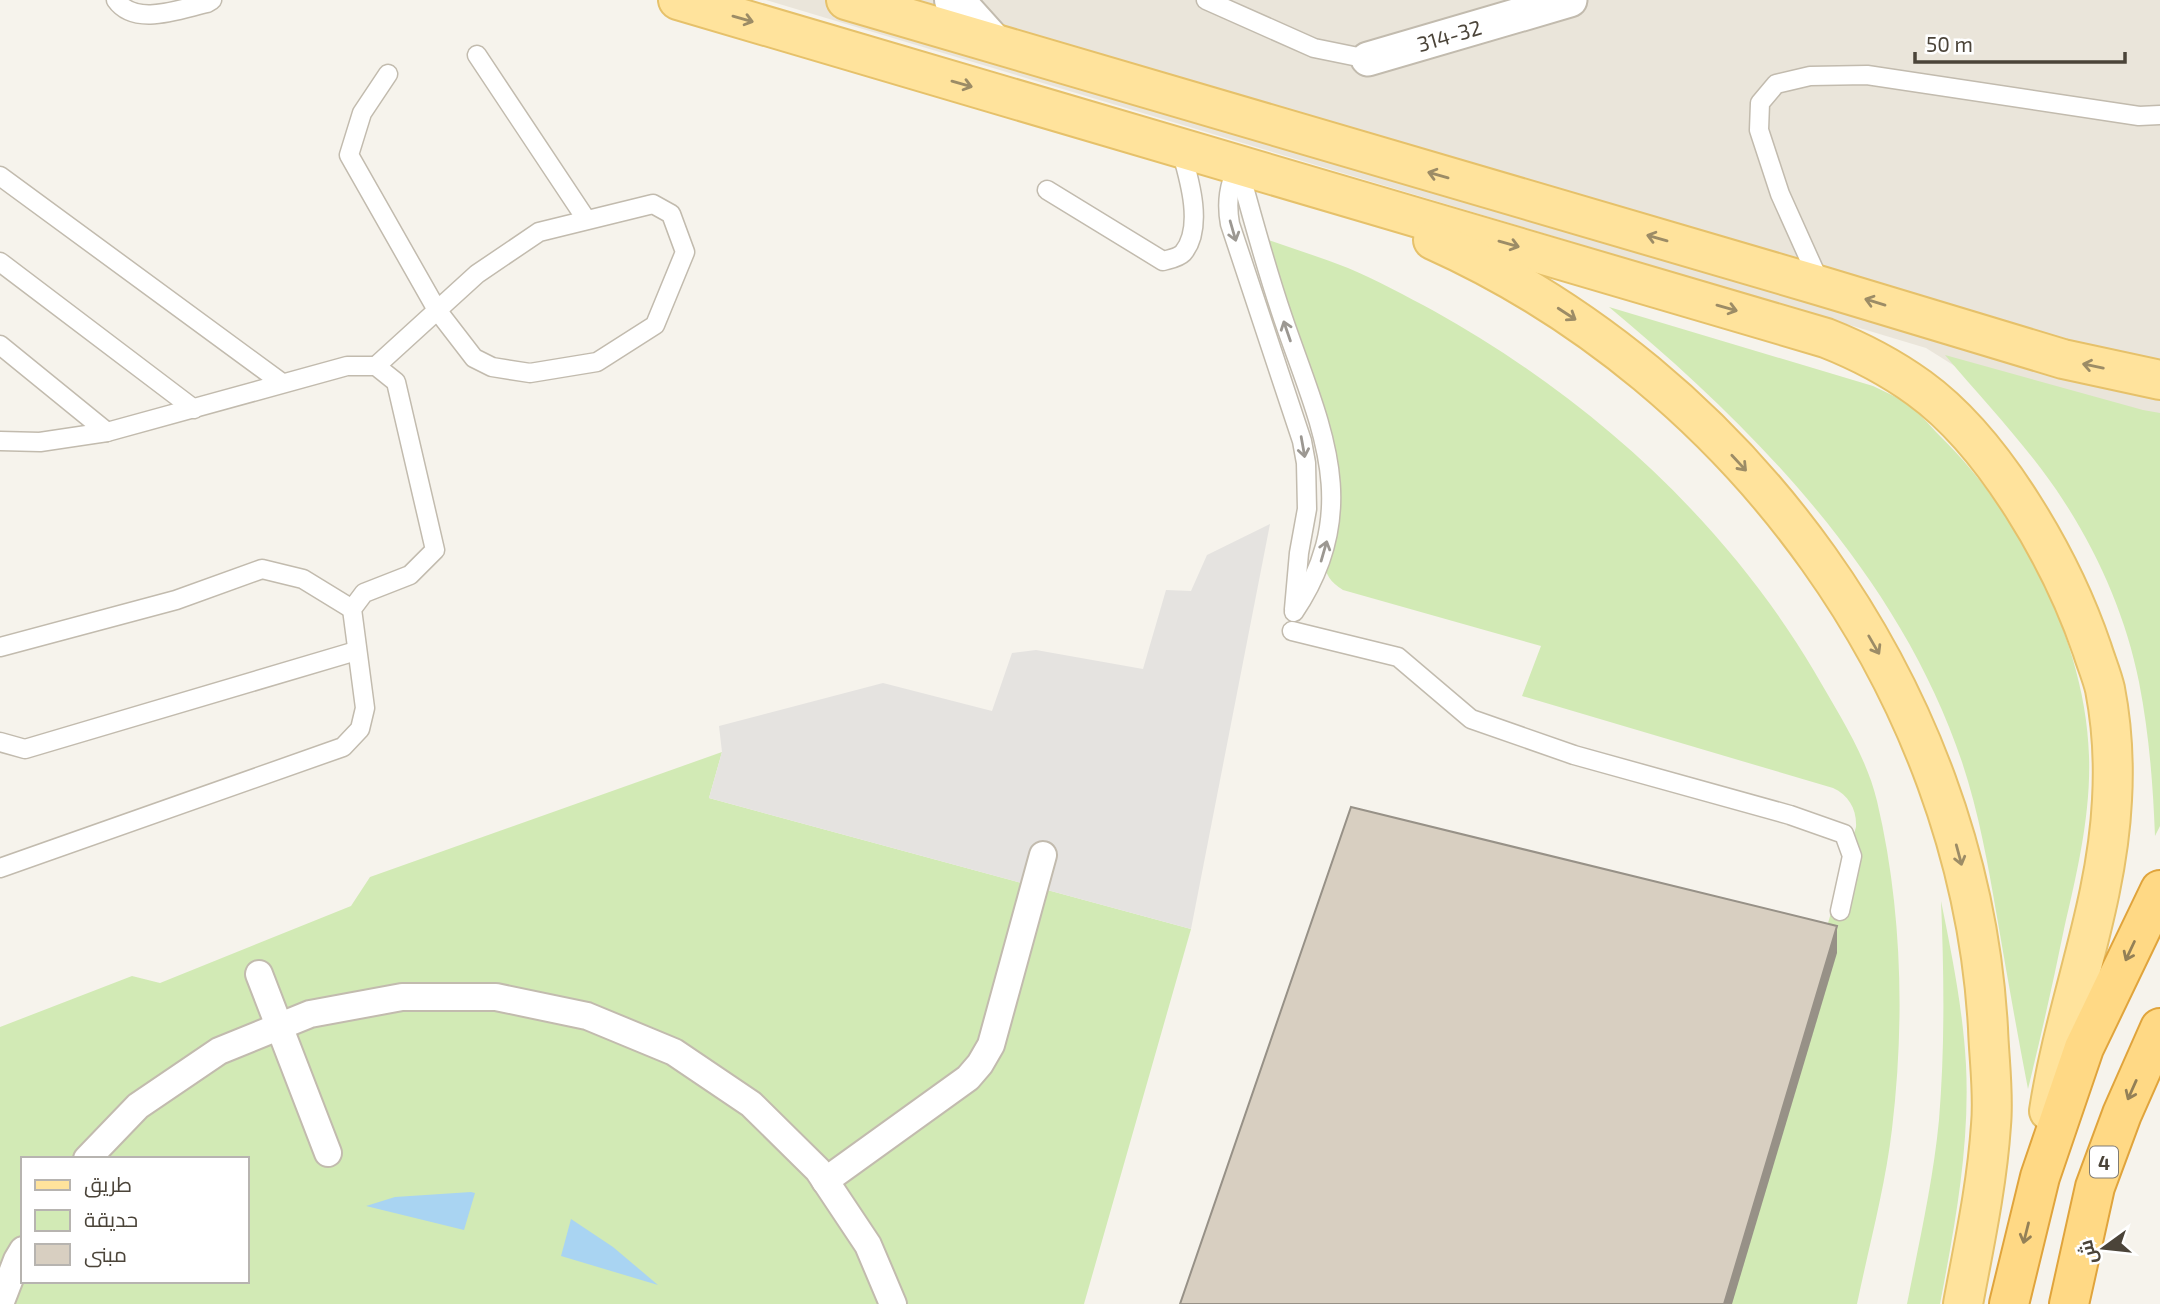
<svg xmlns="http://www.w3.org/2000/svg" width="2160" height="1304" viewBox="0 0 2160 1304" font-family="'Exo 2',Cairo,sans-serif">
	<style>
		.residential { fill: #eae5da }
		.green { fill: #d2eab5; fill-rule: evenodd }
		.parking { fill: #e5e3e0 }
		.water { fill: #a9d4f2 }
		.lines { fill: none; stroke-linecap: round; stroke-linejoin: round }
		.service-casing { stroke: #c2bbae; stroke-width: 21 }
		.pedestrian-casing { stroke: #c2bbae; stroke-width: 30 }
		.minor-casing { stroke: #c2bbae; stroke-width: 37 }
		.tertiary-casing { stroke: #c2bbae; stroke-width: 42 }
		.primary-casing { stroke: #e6c16a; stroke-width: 42 }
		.trunk-casing { stroke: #e0a43c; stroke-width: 42 }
		.service { stroke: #fff; stroke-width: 18 }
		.pedestrian { stroke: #fff; stroke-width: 26 }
		.minor { stroke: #fff; stroke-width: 33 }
		.tertiary { stroke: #fff; stroke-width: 38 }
		.primary { stroke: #ffe39c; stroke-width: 38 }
		.trunk { stroke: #ffd985; stroke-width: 38 }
		.shaded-wall { fill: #979187 }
		.building { fill: #d8cfc1; stroke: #979187; stroke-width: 2 }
		.oneway { stroke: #9c8c66 }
		.oneway2 { stroke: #9c9892 }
		.oneway3 { stroke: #938057 }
		.labels { text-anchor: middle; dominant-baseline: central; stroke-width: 5; stroke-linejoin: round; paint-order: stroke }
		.shield { fill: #fff; stroke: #817c74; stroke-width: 2 }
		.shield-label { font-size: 19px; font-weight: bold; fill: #4b4439 }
		.street-label { font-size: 21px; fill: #4b4439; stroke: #fff }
	</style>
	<rect width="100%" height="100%" fill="#f6f3ec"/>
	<polygon class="residential" points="766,0 2160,0 2160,495 1926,348"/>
	<g class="green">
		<path d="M1263,238c28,10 57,19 85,30 29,12 58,28 86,43 154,86 290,208 380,360 23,40 52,84 63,130 25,106 28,219 15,328 -7,59 -23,117 -35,175h-140l139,-477c1,-17 -7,-32 -23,-39l-311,-92 19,-50 -198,-56c-13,-8 -17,-15 -20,-30l16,-73 -6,-47z"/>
		<path d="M1609,307l264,79c10,5 22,10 33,17 12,8 23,22 34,33 80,78 146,207 149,320 2,58 -12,117 -25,173 -11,54 -23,107 -36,160 -11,-57 -21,-114 -31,-172 -9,-52 -18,-104 -35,-155 -62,-185 -206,-333 -353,-455z"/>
		<path d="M1945,355l198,55 17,3v413l-5,10c-2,-52 -6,-103 -16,-154 -15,-76 -51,-151 -97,-212 -30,-40 -65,-77 -97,-115z"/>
		<path d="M722,752l-13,46 482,131 -107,375h-1084v-277l132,-51 28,7 191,-77 19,-29zM23,1159h224v122h-224z"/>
		<path d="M1941,901c11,54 22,109 25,164 4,81 -11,160 -26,239h-33c12,-61 26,-122 32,-184 6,-73 5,-146 2,-219z"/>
	</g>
	<polygon class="parking" points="1270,524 1191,929 709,798 722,752 719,726 883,683 992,711 1012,653 1036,650 1143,669 1166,590 1191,591 1207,555"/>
	<g class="water">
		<polygon points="471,1192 475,1193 464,1230 366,1206 395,1197"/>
		<polygon points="571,1219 613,1247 658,1285 561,1256"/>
	</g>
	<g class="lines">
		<defs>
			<g id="service">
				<path d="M116,0c19,27 64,9 91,3l5,-3"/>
				<polyline points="1206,0 1314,48 1368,59"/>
				<polyline points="477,55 586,219"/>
				<path d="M1238,165c14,52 28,103 45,153 36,106 82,189 11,294"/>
				<path d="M1238,165c-9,20 -12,37 -8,59l72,217 4,22 1,46 -8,44 -5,56"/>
				<polyline points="0,176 282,383"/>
				<path d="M1047,190l116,71c7,-2 15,-3 20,-8 22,-26 5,-78 -3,-106"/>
				<polyline points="0,262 194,409"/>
				<polyline points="1820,283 1780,194 1759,130 1760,103 1776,84 1810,76 1867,75 2139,116 2160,115"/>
				<polyline points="0,345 107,432"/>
				<polyline points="376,366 477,274 539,232 653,204 671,214 685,252 655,325 597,362 530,373 492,367 474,358 437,310 349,155 362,113 388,74"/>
				<polyline points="0,441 40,442 107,432 347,366 376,366 396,382 435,550 410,575 364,593 352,609 365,708 360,729 343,747 0,868"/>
				<polyline points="1292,631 1398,657 1471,719 1574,755 1790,815 1844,834 1852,856 1840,911"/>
				<polyline points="0,647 176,600 262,569 303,579 352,609"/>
				<polyline points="0,742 25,749 356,651"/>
			</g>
			<g id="pedestrian">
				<polyline points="259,974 328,1153"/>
				<polyline points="87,1159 138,1106 219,1051 310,1014 402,997 496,997 587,1016 674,1052 751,1104 818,1170 868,1245 893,1304"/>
				<polyline points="825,1181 968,1078 980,1064 991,1045 1043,855"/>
				<polyline points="0,1304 17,1260 23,1250"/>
			</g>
			<polyline id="minor" points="1368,59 1570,0"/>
			<polyline id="tertiary" points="954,0 990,40"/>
			<g id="primary">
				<path d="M678,0l1148,338c33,13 64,29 93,50 76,55 143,173 173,261 4,13 10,27 13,40 7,36 9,75 7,111 -5,106 -47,206 -63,311"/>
				<polyline points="846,0 1821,286 2063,359 2160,380"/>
				<path d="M1433,240c307,138 536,449 555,788 1,31 6,65 3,97 -4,60 -17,120 -28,179"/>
			</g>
			<g id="trunk">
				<polyline points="2009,1304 2040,1177 2084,1048 2160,890"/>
				<polyline points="2069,1304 2095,1187 2122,1114 2160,1028"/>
			</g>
		</defs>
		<use href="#service" class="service-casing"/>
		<use href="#pedestrian" class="pedestrian-casing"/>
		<use href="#minor" class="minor-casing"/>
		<use href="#tertiary" class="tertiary-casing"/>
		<use href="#primary" class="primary-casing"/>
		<use href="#trunk" class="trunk-casing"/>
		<use href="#service" class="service"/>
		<use href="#pedestrian" class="pedestrian"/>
		<use href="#minor" class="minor"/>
		<use href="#tertiary" class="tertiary"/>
		<use href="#primary" class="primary"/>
		<use href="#trunk" class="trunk"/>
	</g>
	<polygon class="shaded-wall" points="1837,926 1837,953 1732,1304 1724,1304"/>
	<polygon class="building" points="1351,807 1837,926 1724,1304 1180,1304"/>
	<defs><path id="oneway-shaft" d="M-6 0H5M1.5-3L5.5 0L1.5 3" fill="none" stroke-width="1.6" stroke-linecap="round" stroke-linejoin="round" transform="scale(1.75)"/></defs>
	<g class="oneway">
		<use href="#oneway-shaft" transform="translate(743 19) rotate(16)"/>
		<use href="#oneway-shaft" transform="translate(962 84) rotate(16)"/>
		<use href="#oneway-shaft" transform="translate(1438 175) rotate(-164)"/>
		<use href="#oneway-shaft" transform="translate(1657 238) rotate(-164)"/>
		<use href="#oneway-shaft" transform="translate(1509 244) rotate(16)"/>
		<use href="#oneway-shaft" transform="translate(1875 302) rotate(-163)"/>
		<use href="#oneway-shaft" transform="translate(1727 308) rotate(16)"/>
		<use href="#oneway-shaft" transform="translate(1567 314) rotate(33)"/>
		<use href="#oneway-shaft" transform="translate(2093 366) rotate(-168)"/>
		<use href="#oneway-shaft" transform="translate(1739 463) rotate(47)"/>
		<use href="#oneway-shaft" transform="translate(1874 645) rotate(60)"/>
		<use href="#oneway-shaft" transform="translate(1959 855) rotate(75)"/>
	</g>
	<g class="oneway2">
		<use href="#oneway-shaft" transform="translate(1233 231) rotate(74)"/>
		<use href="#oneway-shaft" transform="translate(1287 331) rotate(-109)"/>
		<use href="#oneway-shaft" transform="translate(1303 447) rotate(80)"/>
		<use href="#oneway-shaft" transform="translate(1324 551) rotate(-74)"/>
	</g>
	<g class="oneway3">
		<use href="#oneway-shaft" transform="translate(2130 951) rotate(115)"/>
		<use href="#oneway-shaft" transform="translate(2132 1090) rotate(114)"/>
		<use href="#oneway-shaft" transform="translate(2026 1233) rotate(104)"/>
	</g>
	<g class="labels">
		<rect class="shield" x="2090" y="1146.5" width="28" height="31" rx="5"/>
		<g class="shield-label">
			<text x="2104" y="1162">4</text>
		</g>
		<g class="street-label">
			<text transform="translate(1449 35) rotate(-16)">314-32</text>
		</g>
	</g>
	<rect x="21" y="1157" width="228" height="126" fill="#ffffff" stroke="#b7b4b0" stroke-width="2"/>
	<rect x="35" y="1180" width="35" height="10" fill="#ffe39c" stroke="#b7b4b0" stroke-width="2"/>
	<text x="84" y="1192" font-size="21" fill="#4b4439">طريق</text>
	<rect x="35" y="1210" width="35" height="21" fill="#d2eab5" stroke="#b7b4b0" stroke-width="2"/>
	<text x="84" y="1227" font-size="21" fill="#4b4439">حديقة</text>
	<rect x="35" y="1244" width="35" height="21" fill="#d8cfc1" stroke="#b7b4b0" stroke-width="2"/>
	<text x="84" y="1262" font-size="21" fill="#4b4439">مبنى</text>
	<g transform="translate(2104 1248) rotate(255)" stroke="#ffffff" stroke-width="5" paint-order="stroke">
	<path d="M0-5L12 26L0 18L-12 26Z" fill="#4b4439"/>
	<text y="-10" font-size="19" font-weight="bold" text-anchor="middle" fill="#4b4439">ش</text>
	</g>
	<path d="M1915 52v10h210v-10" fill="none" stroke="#4b4439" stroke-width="3.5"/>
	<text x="1926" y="52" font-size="21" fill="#4b4439" stroke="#ffffff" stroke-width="5" paint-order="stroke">50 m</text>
</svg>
